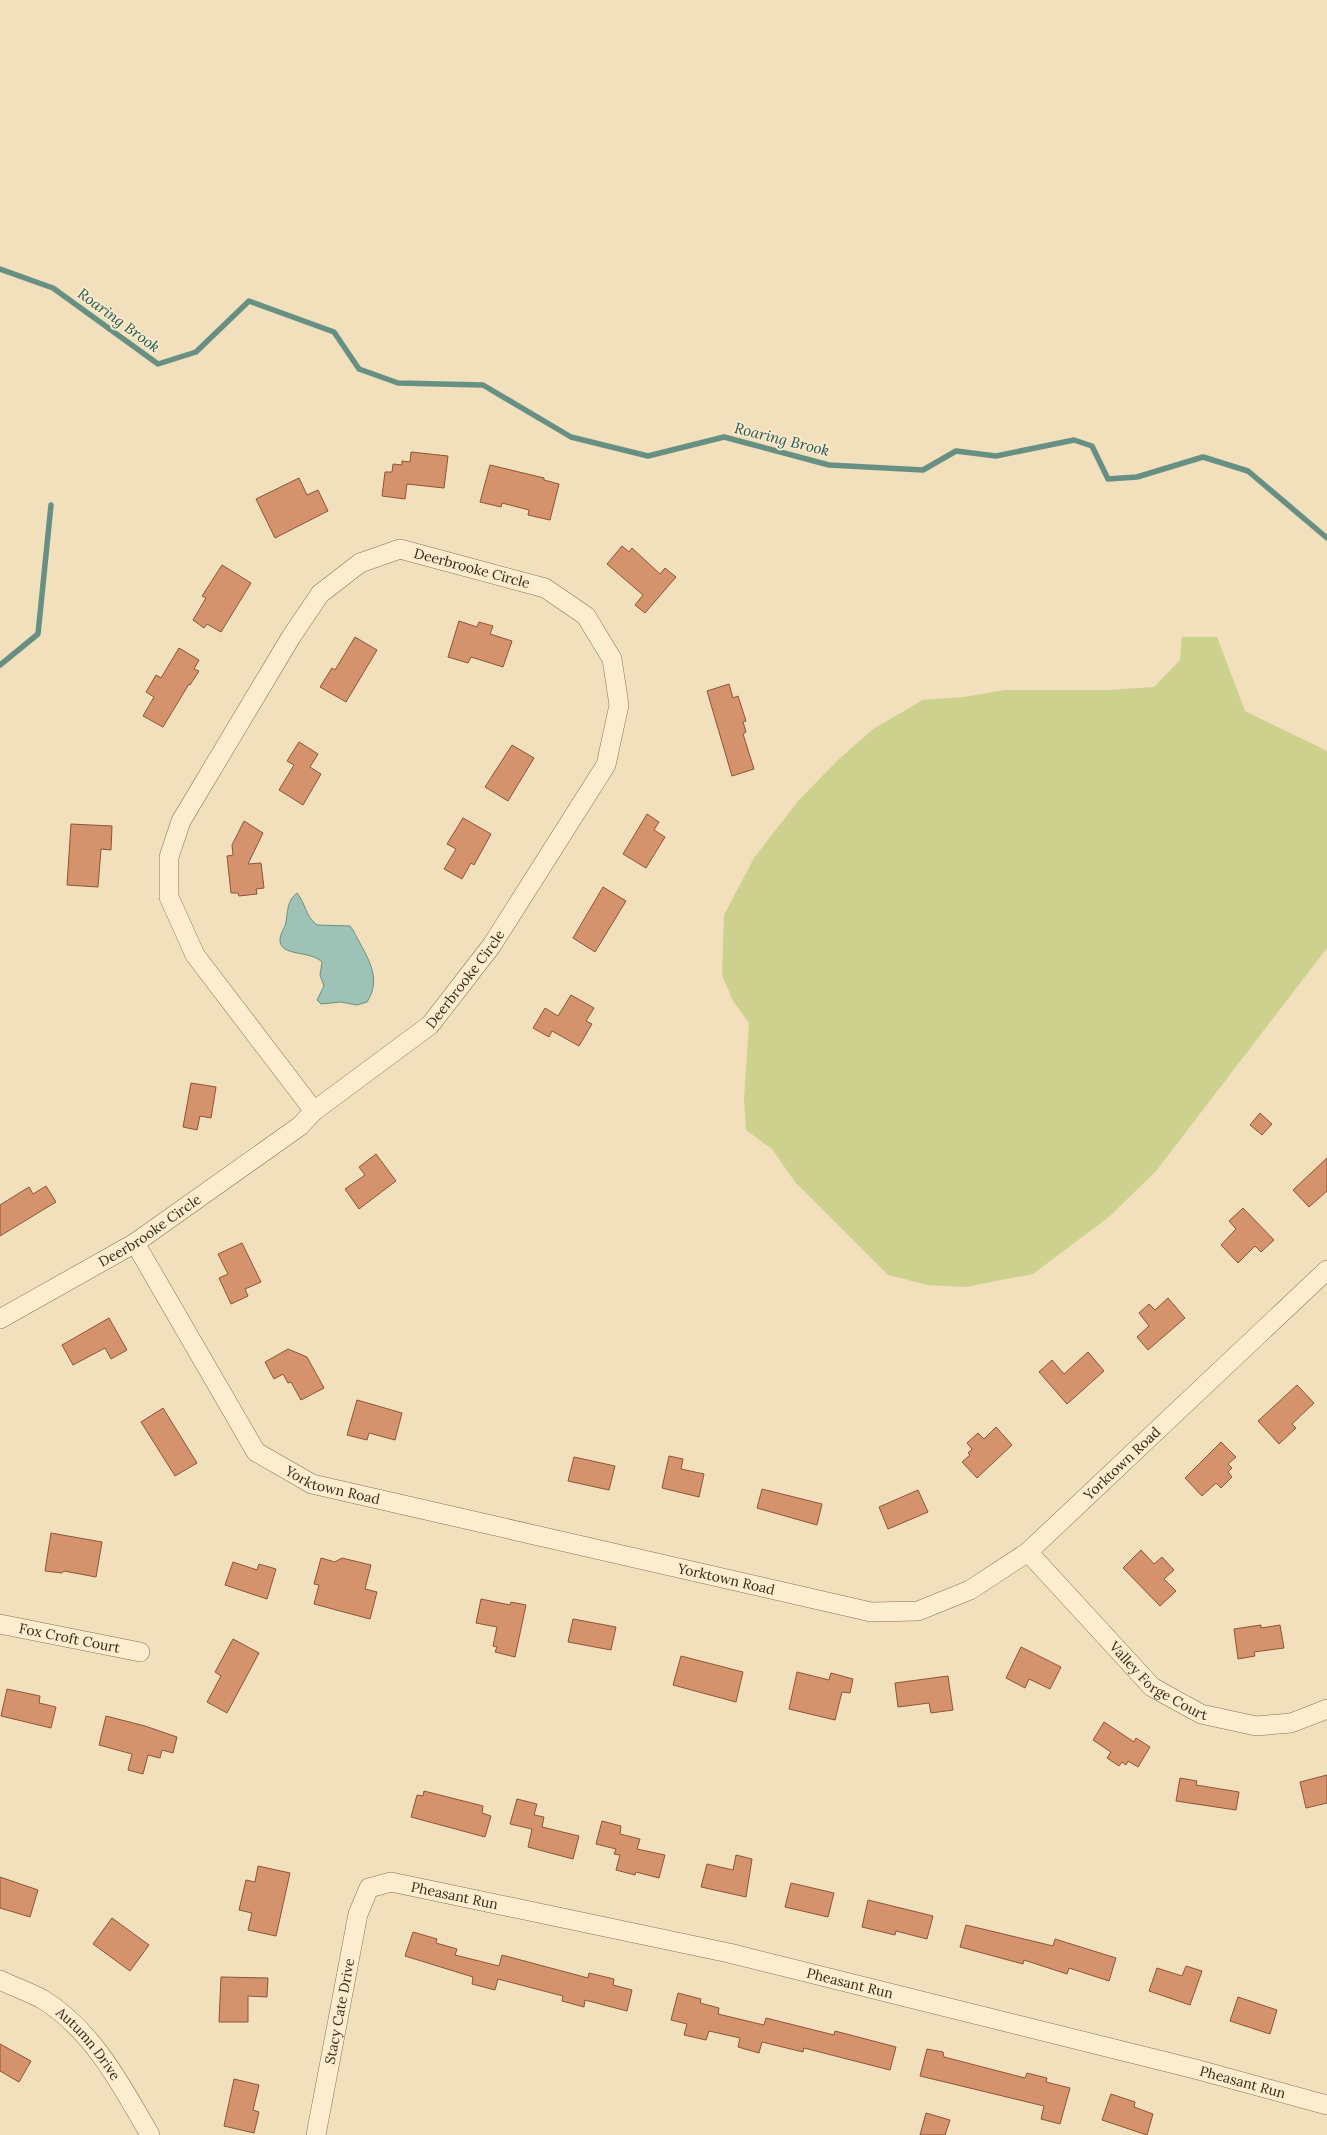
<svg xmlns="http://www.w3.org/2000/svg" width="1327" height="2135" viewBox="0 0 1327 2135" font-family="Lora,serif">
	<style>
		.green { fill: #ccd18e }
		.water { fill: #9fc2b6; stroke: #669084 }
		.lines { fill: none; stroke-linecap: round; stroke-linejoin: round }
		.stream { stroke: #669084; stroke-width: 5.5 }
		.building { fill: #d4936c; stroke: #8c5537 }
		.minor-casing { stroke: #8b6e53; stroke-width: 20 }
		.minor { stroke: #fcedce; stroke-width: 19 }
		.labels { text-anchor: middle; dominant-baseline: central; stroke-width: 4; stroke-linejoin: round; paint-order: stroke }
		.street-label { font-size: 14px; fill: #38271a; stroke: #f9eacb }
		.water-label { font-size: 15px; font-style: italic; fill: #275954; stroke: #f9eacb }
	</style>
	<rect width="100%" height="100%" fill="#f2dfbb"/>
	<polygon class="green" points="1182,637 1217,637 1245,711 1327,751 1327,948 1156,1171 1110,1216 1033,1274 965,1287 928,1285 888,1275 795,1182 772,1149 746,1130 744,1099 749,1023 733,1001 722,975 724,915 754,858 798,801 838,760 873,729 923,700 964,697 1005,690 1109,690 1154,687 1180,660"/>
	<path class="water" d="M297,893c9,11 8,23 20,32l33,1 3,4c11,23 31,46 14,72l-10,3 -16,-3 -20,2 -4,-4 7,-14 -4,-11 2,-13c-12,-12 -42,-5 -42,-22 0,-7 5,-12 6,-18 2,-12 1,-21 11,-29z"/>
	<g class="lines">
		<g class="stream">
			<polyline points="0,269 53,288 158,364 196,352 249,301 334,332 359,369 398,383 483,385 571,437 648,456 724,437 829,465 923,470 956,451 996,456 1074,440 1092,446 1108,479 1137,477 1203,457 1248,471 1327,538"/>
			<polyline points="0,665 38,634 51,505"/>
		</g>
	</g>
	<g class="building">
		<polygon points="411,452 448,456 444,488 407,484 405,499 382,496 385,472 392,472 393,464 402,465 402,461 410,462"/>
		<polygon points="490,465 544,478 544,480 559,484 550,520 528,515 529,510 502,503 501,507 480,502"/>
		<polygon points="299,478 307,495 318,490 328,511 275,538 256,499"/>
		<polygon points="622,546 629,552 632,548 660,574 665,568 676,577 645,613 635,605 643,595 607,564"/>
		<polygon points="222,565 251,583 221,632 207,624 204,628 193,620 206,598 202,596"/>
		<polygon points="459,621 477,627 479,622 493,626 490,634 512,641 503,667 471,657 468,663 448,657"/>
		<polygon points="355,637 377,650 346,702 320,687 332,668 335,670"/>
		<polygon points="179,648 199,660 194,669 199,671 190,685 189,684 163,727 143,716 154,697 146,692 156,675 161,678"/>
		<polygon points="729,684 733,698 738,696 746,721 743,722 746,732 743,734 754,769 732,776 707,691"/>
		<polygon points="299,742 318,754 310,767 321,774 303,805 279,790 294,765 287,761"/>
		<polygon points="512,745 534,758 508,801 485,787"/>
		<polygon points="647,814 659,822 654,830 665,837 646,868 623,854"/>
		<polygon points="463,818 491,834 474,865 471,863 462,879 444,869 456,849 447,844"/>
		<polygon points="244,821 263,833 248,864 261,863 264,888 256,889 257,894 239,896 238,893 231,893 227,856 233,855 232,845"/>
		<polygon points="71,824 112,826 111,850 101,849 98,887 67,885"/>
		<polygon points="603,887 626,901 595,952 573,938"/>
		<polygon points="571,995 594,1008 586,1021 592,1024 579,1046 552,1031 549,1037 533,1028 545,1008 558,1016"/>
		<polygon points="191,1083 216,1087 211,1118 200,1116 197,1130 183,1127"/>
		<polygon points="1260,1113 1272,1124 1262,1135 1250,1125"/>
		<polygon points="376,1154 396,1181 359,1209 345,1189 365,1175 359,1167"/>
		<polygon points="1327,1158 1327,1191 1309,1207 1293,1190"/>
		<polygon points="46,1186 56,1202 0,1236 0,1205 29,1187 33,1194"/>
		<polygon points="1243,1208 1274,1240 1261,1252 1255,1246 1238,1263 1221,1245 1236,1229 1229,1221"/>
		<polygon points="242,1243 261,1282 245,1289 248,1296 231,1304 219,1278 228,1274 218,1254"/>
		<polygon points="1168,1298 1185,1318 1148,1350 1137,1337 1149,1326 1139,1313 1149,1304 1155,1310"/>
		<polygon points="109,1318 127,1350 111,1359 105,1348 73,1365 62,1345"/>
		<polygon points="288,1349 307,1357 324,1388 301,1400 291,1382 288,1383 283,1374 274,1379 265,1362"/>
		<polygon points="1088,1352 1104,1371 1067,1404 1039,1372 1052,1360 1064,1374"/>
		<polygon points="1297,1385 1314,1403 1292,1424 1296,1428 1279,1444 1258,1421"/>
		<polygon points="357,1400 402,1413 395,1440 369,1433 367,1440 347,1435"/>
		<polygon points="163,1408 197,1463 175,1476 141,1422"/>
		<polygon points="996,1427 1012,1445 977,1478 962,1462 970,1455 968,1453 972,1449 967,1443 978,1433 984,1439"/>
		<polygon points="1221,1442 1236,1457 1228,1464 1232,1468 1228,1472 1232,1477 1221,1488 1216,1483 1202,1496 1185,1478"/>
		<polygon points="669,1456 683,1459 681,1469 704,1474 699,1497 662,1488"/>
		<polygon points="574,1457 615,1466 609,1490 568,1481"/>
		<polygon points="762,1489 822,1504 817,1525 757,1508"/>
		<polygon points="918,1490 928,1512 888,1529 879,1507"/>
		<polygon points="51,1533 102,1542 96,1577 64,1571 62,1573 45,1571"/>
		<polygon points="1141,1550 1154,1564 1162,1557 1174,1570 1164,1579 1176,1591 1160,1606 1123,1568"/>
		<polygon points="321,1558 335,1562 342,1558 371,1565 365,1589 377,1592 370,1619 314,1604 319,1585 314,1584"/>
		<polygon points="233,1562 257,1570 259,1564 276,1569 267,1599 225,1585"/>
		<polygon points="481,1599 510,1605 511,1602 526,1605 515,1657 495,1652 497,1647 493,1646 497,1627 476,1623"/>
		<polygon points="573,1619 616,1627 611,1650 568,1642"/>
		<polygon points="1261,1625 1261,1628 1280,1625 1284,1648 1254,1652 1255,1656 1238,1659 1234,1629"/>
		<polygon points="233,1639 259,1653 227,1713 207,1702 221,1676 215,1672"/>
		<polygon points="1021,1647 1061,1667 1050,1689 1029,1679 1025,1688 1006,1678"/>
		<polygon points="681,1656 743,1672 736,1702 673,1685"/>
		<polygon points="797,1672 829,1680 831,1673 853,1679 850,1693 842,1692 835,1720 789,1709"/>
		<polygon points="948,1676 953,1710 931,1713 929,1703 898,1707 895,1683"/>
		<polygon points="7,1689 40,1696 39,1703 56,1707 51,1728 1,1716"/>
		<polygon points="106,1716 145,1726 177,1737 173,1753 162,1750 160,1758 148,1755 143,1774 128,1770 132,1754 99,1745"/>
		<polygon points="1104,1722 1134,1742 1136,1738 1150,1747 1138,1767 1128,1761 1126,1765 1122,1762 1119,1766 1107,1758 1111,1752 1093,1740"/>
		<polygon points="1327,1775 1327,1803 1306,1808 1300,1782"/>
		<polygon points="1180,1778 1197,1781 1196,1785 1239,1792 1236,1810 1176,1801"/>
		<polygon points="424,1791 483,1806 482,1813 491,1816 485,1837 411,1817 417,1795 423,1796"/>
		<polygon points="517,1799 537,1804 534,1815 544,1817 542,1827 579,1836 573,1859 528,1847 532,1829 510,1824"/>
		<polygon points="602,1821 621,1826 620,1834 640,1839 637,1849 665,1855 659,1878 636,1872 635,1875 616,1870 620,1855 614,1854 616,1849 596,1844"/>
		<polygon points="736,1855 752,1859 746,1897 701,1887 707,1864 733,1870"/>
		<polygon points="258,1866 290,1873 276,1936 248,1930 252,1913 239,1910 246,1880 255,1882"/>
		<polygon points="0,1877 38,1890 30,1917 0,1908"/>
		<polygon points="791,1883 834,1893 828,1917 785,1907"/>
		<polygon points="868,1900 933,1916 927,1939 896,1931 895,1935 862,1927"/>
		<polygon points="112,1918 149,1945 130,1971 93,1944"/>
		<polygon points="966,1925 1053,1946 1055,1939 1116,1958 1109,1981 1069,1968 1067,1974 1024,1960 1023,1964 960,1947"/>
		<polygon points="413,1932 437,1939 436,1943 457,1949 455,1955 499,1966 502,1955 588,1978 589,1973 614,1979 613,1985 632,1990 627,2011 585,2000 584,2007 562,2001 563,1996 498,1979 495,1990 472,1984 473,1977 405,1956"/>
		<polygon points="1186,1966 1202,1971 1190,2005 1149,1991 1157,1968 1182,1976"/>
		<polygon points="221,1977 268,1978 267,1997 248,1996 248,2022 219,2022"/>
		<polygon points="678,1993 701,1999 700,2003 719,2008 718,2014 764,2025 766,2018 834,2035 835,2031 896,2047 890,2070 804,2048 803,2052 762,2042 759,2053 738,2047 740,2038 709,2031 706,2040 684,2035 687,2024 671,2020"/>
		<polygon points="1238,1997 1277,2010 1270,2034 1230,2021"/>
		<polygon points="0,2044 31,2061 19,2082 0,2071"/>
		<polygon points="927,2049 943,2052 944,2057 1025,2078 1027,2073 1047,2078 1046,2082 1070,2088 1060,2124 1041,2119 1044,2106 920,2076"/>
		<polygon points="234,2079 259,2085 253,2110 259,2112 254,2133 224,2126"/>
		<polygon points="1111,2094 1135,2102 1134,2107 1153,2114 1147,2135 1102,2120"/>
		<polygon points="926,2113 950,2120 945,2135 920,2135"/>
	</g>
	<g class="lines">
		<defs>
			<g id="minor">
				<path id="s1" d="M135,1243l121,209 56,32 559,128 47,-1 52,-21 58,-38 299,-282"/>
				<path id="s2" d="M0,1319l135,-76 165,-117 14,-15 116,-86 62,-80 114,-180 13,-60 -7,-46 -26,-43 -41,-28 -145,-39 -40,14 -40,31 -29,43 -110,184 -12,36v40l26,58 119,156"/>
				<path id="s3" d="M1028,1552l124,135 49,27 55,12 35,-3 36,-14"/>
				<path id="s4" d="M0,1624l140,28"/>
				<path id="s5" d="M0,1980c14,7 29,12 42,19 50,30 80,87 108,136"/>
				<path id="s6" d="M316,2135l42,-221 11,-26 22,-6 338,71 466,116 132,36"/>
			</g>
		</defs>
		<use href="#minor" class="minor-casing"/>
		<use href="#minor" class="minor"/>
	</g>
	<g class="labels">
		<g class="street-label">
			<text transform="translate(472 568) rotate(15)">Deerbrooke Circle</text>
			<text stroke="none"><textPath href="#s2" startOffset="580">Deerbrooke Circle</textPath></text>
			<text stroke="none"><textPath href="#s2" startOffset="174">Deerbrooke Circle</textPath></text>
			<text stroke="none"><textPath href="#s1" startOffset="1181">Yorktown Road</textPath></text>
			<text stroke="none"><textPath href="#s1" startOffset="326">Yorktown Road</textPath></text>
			<text stroke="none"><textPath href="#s1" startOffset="731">Yorktown Road</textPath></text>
			<text stroke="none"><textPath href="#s4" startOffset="71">Fox Croft Court</textPath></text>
			<text stroke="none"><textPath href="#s3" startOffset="185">Valley Forge Court</textPath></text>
			<text stroke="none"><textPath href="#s6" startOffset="341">Pheasant Run</textPath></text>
			<text stroke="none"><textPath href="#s6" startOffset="746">Pheasant Run</textPath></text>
			<text stroke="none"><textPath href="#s6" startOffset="126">Stacy Cate Drive</textPath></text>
			<text stroke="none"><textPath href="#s5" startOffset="111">Autumn Drive</textPath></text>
			<text stroke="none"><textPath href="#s6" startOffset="1151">Pheasant Run</textPath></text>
		</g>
		<g class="water-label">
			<text transform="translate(119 320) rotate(36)">Roaring Brook</text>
			<text transform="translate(782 439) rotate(14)">Roaring Brook</text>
		</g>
	</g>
</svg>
